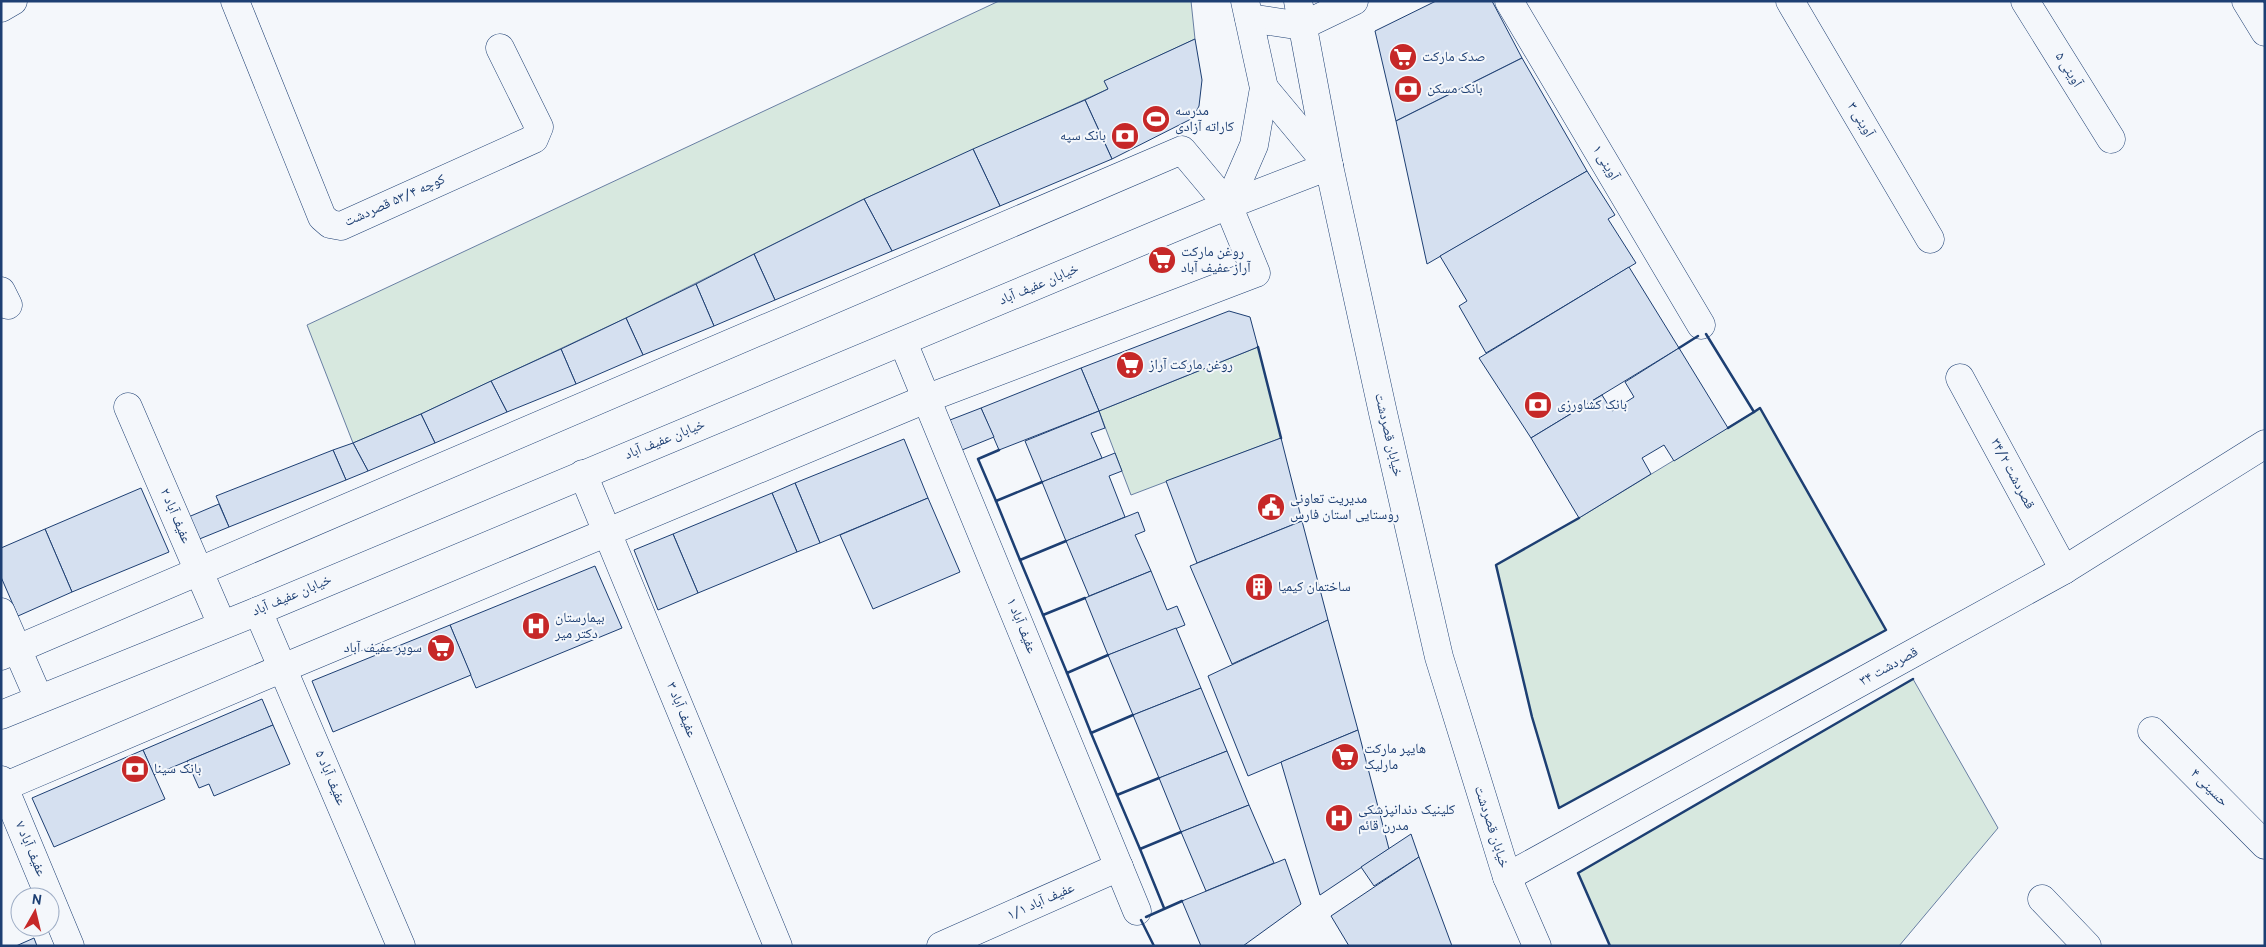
<svg xmlns="http://www.w3.org/2000/svg" width="2266" height="947" viewBox="0 0 2266 947" font-family="Overpass,'Noto Naskh Arabic',sans-serif">
	<style>
		.green { fill: #d7e8df; stroke: #687fa3 }
		.building { fill: #d5e0f0; stroke: #1d3f73 }
		.lines { fill: none; stroke-linecap: round; stroke-linejoin: round }
		.minor-casing { stroke: #1d3f73; stroke-width: 29 }
		.major-casing { stroke: #1d3f73; stroke-width: 29 }
		.minor { stroke: #f4f7fb; stroke-width: 28 }
		.major { stroke: #f4f7fb; stroke-width: 28 }
		.wall { stroke: #1d3f73; stroke-width: 2.5 }
		.labels { text-anchor: middle; dominant-baseline: central; stroke-width: 4; stroke-linejoin: round; paint-order: stroke }
		.poi-label { font-size: 14px; fill: #1d3f73; stroke: #f4f7fb; text-anchor: start }
		.street-label { font-size: 14px; fill: #1d3f73; stroke: #f4f7fb }
	</style>
	<rect width="100%" height="100%" fill="#f4f7fb"/>
	<g class="green">
		<polygon points="999,1 1191,1 1195,39 1105,81 1108,89 864,199 626,318 421,414 353,443 307,325"/>
		<polygon points="1258,347 1281,438 1131,495 1099,411"/>
		<polygon points="1760,408 1886,630 1559,808 1532,717 1496,565 1579,518"/>
		<polygon points="1913,679 1998,828 1899,946 1610,946 1578,873"/>
	</g>
	<g class="building">
		<polygon points="1436,1 1492,1 1522,58 1396,121 1375,31"/>
		<polygon points="1195,39 1202,80 1199,106 1193,118 1112,159 1085,100 1108,89 1104,81"/>
		<polygon points="1522,58 1587,171 1427,264 1396,121"/>
		<polygon points="1085,100 1112,159 1000,206 973,149"/>
		<polygon points="973,149 1000,206 892,251 864,199"/>
		<polygon points="1587,171 1615,215 1608,219 1636,263 1486,353 1459,306 1467,301 1440,256"/>
		<polygon points="864,199 892,251 775,300 754,254"/>
		<polygon points="754,254 775,300 714,326 696,284"/>
		<polygon points="1629,267 1679,348 1531,438 1479,358"/>
		<polygon points="696,284 714,326 643,355 626,318"/>
		<polygon points="1229,311 1250,317 1258,347 1099,411 1081,368"/>
		<polygon points="626,318 643,355 576,384 561,349"/>
		<polygon points="1679,348 1728,428 1674,461 1664,445 1642,458 1651,474 1579,518 1531,438 1602,395 1612,411 1634,397 1625,382"/>
		<polygon points="561,349 576,384 507,412 491,381"/>
		<polygon points="1081,368 1099,411 999,450 981,408"/>
		<polygon points="491,381 507,412 435,443 421,414"/>
		<polygon points="981,408 994,437 962,450 950,420"/>
		<polygon points="1099,411 1105,428 1091,433 1102,458 1042,482 1025,441"/>
		<polygon points="421,414 435,443 368,471 353,443"/>
		<polygon points="1281,438 1302,521 1197,563 1166,481"/>
		<polygon points="904,439 928,498 820,543 795,483"/>
		<polygon points="353,443 368,471 346,480 333,450"/>
		<polygon points="333,450 346,480 229,527 216,496"/>
		<polygon points="1115,453 1122,471 1109,476 1125,517 1066,541 1042,482"/>
		<polygon points="795,483 820,543 797,552 772,493"/>
		<polygon points="141,488 169,552 72,592 45,529"/>
		<polygon points="772,493 797,552 698,593 673,534"/>
		<polygon points="928,498 960,572 873,609 840,535"/>
		<polygon points="219,504 229,527 197,540 186,518"/>
		<polygon points="1138,512 1145,531 1135,535 1151,571 1089,596 1066,541"/>
		<polygon points="1302,521 1328,620 1232,664 1190,566"/>
		<polygon points="45,529 72,592 18,616 1,577 1,548"/>
		<polygon points="673,534 698,593 658,610 634,550"/>
		<polygon points="595,566 622,628 476,688 450,625"/>
		<polygon points="1151,571 1167,610 1177,606 1185,625 1108,655 1085,598"/>
		<polygon points="1328,620 1358,730 1248,776 1208,676"/>
		<polygon points="450,625 471,675 333,732 312,681"/>
		<polygon points="1176,628 1201,688 1133,715 1108,655"/>
		<polygon points="1201,688 1227,751 1159,778 1133,715"/>
		<polygon points="262,699 273,725 154,775 143,750"/>
		<polygon points="273,725 290,764 214,796 209,784 199,788 187,761"/>
		<polygon points="1358,730 1389,849 1320,895 1281,762"/>
		<polygon points="143,750 165,799 54,847 32,798"/>
		<polygon points="1227,751 1249,805 1181,832 1159,778"/>
		<polygon points="1249,805 1274,863 1206,891 1181,832"/>
		<polygon points="1411,834 1419,857 1374,886 1361,867"/>
		<polygon points="1419,857 1452,946 1349,946 1331,916"/>
		<polygon points="1285,859 1301,904 1243,946 1201,946 1182,901"/>
		<polygon points="34,938 37,946 16,946"/>
	</g>
	<g class="lines">
		<defs>
			<g id="minor">
				<polyline points="235,1 322,217 330,224 341,226 534,139 539,127 500,48"/>
				<polyline points="1509,1 1701,325"/>
				<polyline points="1790,1 1930,239"/>
				<polyline points="2025,1 2111,139"/>
				<polyline points="2246,1 2265,32"/>
				<polyline points="1,8 13,1"/>
				<polyline points="1249,18 1302,26 1354,1"/>
				<polyline points="1264,88 1329,166"/>
				<polyline points="1,291 8,305"/>
				<polyline points="903,342 1137,911"/>
				<polyline points="1960,378 2064,570"/>
				<polyline points="128,407 222,625"/>
				<polyline points="583,474 778,946"/>
				<polyline points="258,611 401,946"/>
				<polyline points="1,612 39,699"/>
				<polyline points="1,656 1182,150 1228,205 1256,273 928,398 283,668 1,788"/>
				<polyline points="2152,731 2265,845"/>
				<polyline points="1,780 70,946"/>
				<polyline points="1507,877 2064,570 2265,444"/>
				<polyline points="2042,899 2087,946"/>
				<polyline points="941,946 1119,867"/>
			</g>
			<g id="major">
				<polyline points="1298,1 1329,166 1383,413 1439,657 1507,877 1537,946"/>
				<polyline points="1228,205 1254,145 1264,88 1245,1"/>
				<polyline points="1,715 258,611 1228,205 1329,166"/>
			</g>
		</defs>
		<use href="#minor" class="minor-casing"/>
		<use href="#major" class="major-casing"/>
		<use href="#minor" class="minor"/>
		<use href="#major" class="major"/>
		<g class="wall">
			<polyline points="1706,334 1754,412 1728,428"/>
			<polyline points="1258,347 1281,438"/>
			<polyline points="1679,348 1698,336"/>
			<polyline points="999,450 978,459 996,501 1042,482"/>
			<polyline points="996,501 1020,560 1066,541"/>
			<polyline points="1579,518 1496,565 1532,717 1559,808 1886,630 1760,408 1754,412"/>
			<polyline points="1020,560 1043,615 1085,598"/>
			<polyline points="1043,615 1067,673 1108,655"/>
			<polyline points="1067,673 1091,733 1133,715"/>
			<polyline points="1091,733 1117,795 1159,778"/>
			<polyline points="1117,795 1140,849 1181,832"/>
			<polyline points="1140,849 1164,908"/>
			<polyline points="1146,917 1182,901"/>
			<polyline points="1141,920 1154,946"/>
			<polyline points="1610,946 1578,873 1913,679"/>
		</g>
	</g>
	<defs>
		<symbol id="supermarket-disc" viewBox="-11 -11 22 22"><circle r="9.5" fill="#c62828" stroke="#f4f7fb"/><path d="M-6-5.5h2.5l.6 2H6L4.5 2H-2.5L-4.4-4H-6ZM-1.5 3.2a1.3 1.3 0 1 0 .1 0ZM3 3.2a1.3 1.3 0 1 0 .1 0Z" fill="#fff"/></symbol>
		<symbol id="bank-disc" viewBox="-11 -11 22 22"><circle r="9.5" fill="#c62828" stroke="#f4f7fb"/><path d="M-6-4H6V4H-6ZM0-2.3a2.3 2.3 0 1 0 0 4.6a2.3 2.3 0 1 0 0-4.6Z" fill="#fff"/></symbol>
		<symbol id="stadium-disc" viewBox="-11 -11 22 22"><circle r="9.5" fill="#c62828" stroke="#f4f7fb"/><path d="M0-5a6.5 5 0 1 0 0 10a6.5 5 0 1 0 0-10ZM-3.5-1.8h7v3.6h-7Z" fill="#fff"/></symbol>
		<symbol id="civic-disc" viewBox="-11 -11 22 22"><circle r="9.5" fill="#c62828" stroke="#f4f7fb"/><path d="M-.6-6.5H3V-4.5H.6V-3L4-1V1h2V6H-6V1h2V-1L-.6-3ZM-1.2 2.5V6h2.4V2.5Z" fill="#fff"/></symbol>
		<symbol id="building-disc" viewBox="-11 -11 22 22"><circle r="9.5" fill="#c62828" stroke="#f4f7fb"/><path d="M-4-6H4V6H1V3H-1V6H-4ZM-2.5-4.3h1.7v1.8h-1.7ZM.8-4.3h1.7v1.8H.8ZM-2.5-1h1.7V.8h-1.7ZM.8-1h1.7V.8H.8Z" fill="#fff"/></symbol>
		<symbol id="hospital-disc" viewBox="-11 -11 22 22"><circle r="9.5" fill="#c62828" stroke="#f4f7fb"/><path d="M-5-5h3v3.5h4V-5h3V5h-3V1.5h-4V5h-3Z" fill="#fff"/></symbol>
	</defs>
	<g fill-rule="evenodd">
		<use href="#supermarket-disc" x="1387" y="41" width="32" height="32"/>
		<use href="#bank-disc" x="1392" y="73" width="32" height="32"/>
		<use href="#stadium-disc" x="1140" y="103" width="32" height="32"/>
		<use href="#bank-disc" x="1109" y="120" width="32" height="32"/>
		<use href="#supermarket-disc" x="1146" y="244" width="32" height="32"/>
		<use href="#supermarket-disc" x="1114" y="349" width="32" height="32"/>
		<use href="#bank-disc" x="1522" y="389" width="32" height="32"/>
		<use href="#civic-disc" x="1255" y="491" width="32" height="32"/>
		<use href="#building-disc" x="1243" y="571" width="32" height="32"/>
		<use href="#hospital-disc" x="520" y="610" width="32" height="32"/>
		<use href="#supermarket-disc" x="425" y="632" width="32" height="32"/>
		<use href="#supermarket-disc" x="1329" y="741" width="32" height="32"/>
		<use href="#bank-disc" x="119" y="753" width="32" height="32"/>
		<use href="#hospital-disc" x="1323" y="802" width="32" height="32"/>
	</g>
	<g class="labels">
		<g class="poi-label">
			<text x="1422" y="57">صدک مارکت</text>
			<text x="1427" y="89">بانک مسکن</text>
			<text x="1175" y="111">مدرسه<tspan x="1175" dy="16">کاراته آزادی</tspan></text>
			<text x="1106" y="136" text-anchor="end">بانک سپه</text>
			<text x="1181" y="252">روغن مارکت<tspan x="1181" dy="16">آراز عفیف آباد</tspan></text>
			<text x="1149" y="365">روغن مارکت آراز</text>
			<text x="1557" y="405">بانک کشاورزی</text>
			<text x="1290" y="499">مدیریت تعاونی<tspan x="1290" dy="16">روستایی استان فارس</tspan></text>
			<text x="1278" y="587">ساختمان کیمیا</text>
			<text x="555" y="618">بیمارستان<tspan x="555" dy="16">دکتر میر</tspan></text>
			<text x="422" y="648" text-anchor="end">سوپر عفیف آباد</text>
			<text x="1364" y="749">هایپر مارکت<tspan x="1364" dy="16">مارلیک</tspan></text>
			<text x="154" y="769">بانک سینا</text>
			<text x="1358" y="810">کلینیک دندانپزشکی<tspan x="1358" dy="16">مدرن قائم</tspan></text>
		</g>
		<g class="street-label">
			<text transform="translate(2068 70) rotate(58)">۵ آوینی</text>
			<text transform="translate(1860 120) rotate(59)">۳ آوینی</text>
			<text transform="translate(1605 163) rotate(59)">۱ آوینی</text>
			<text transform="translate(395 201) rotate(-24)">کوچه ۵۳/۴ قصردشت</text>
			<text transform="translate(1039 285) rotate(-23)">خیابان عفیف آباد</text>
			<text transform="translate(1388 435) rotate(77)">خیابان قصردشت</text>
			<text transform="translate(665 440) rotate(-22)">خیابان عفیف آباد</text>
			<text transform="translate(2012 474) rotate(62)">قصردشت ۳۴/۲</text>
			<text transform="translate(175 516) rotate(67)">عفیف آباد ۲</text>
			<text transform="translate(292 596) rotate(-23)">خیابان عفیف آباد</text>
			<text transform="translate(1021 626) rotate(68)">عفیف آباد ۱</text>
			<text transform="translate(1889 667) rotate(-29)">قصردشت ۳۴</text>
			<text transform="translate(681 710) rotate(68)">عفیف آباد ۳</text>
			<text transform="translate(330 778) rotate(67)">عفیف آباد ۵</text>
			<text transform="translate(2209 788) rotate(45)">۴ حسینی</text>
			<text transform="translate(1491 827) rotate(72)">خیابان قصردشت</text>
			<text transform="translate(30 849) rotate(67)">عفیف آباد ۷</text>
			<text transform="translate(1041 902) rotate(-24)">عفیف آباد ۱/۱</text>
		</g>
	</g>
	<rect width="2266" height="947" fill="none" stroke="#1d3f73" stroke-width="5"/>
	<g transform="translate(35 912) rotate(8)"><circle r="24" fill="#f4f7fb" stroke="#9eadc5"/>
	<path d="M0-4L9 19L0 12L-9 19Z" fill="#c62828"/>
	<text y="-8" font-size="14" font-weight="bold" text-anchor="middle" fill="#1d3f73">N</text>
	</g>
</svg>
